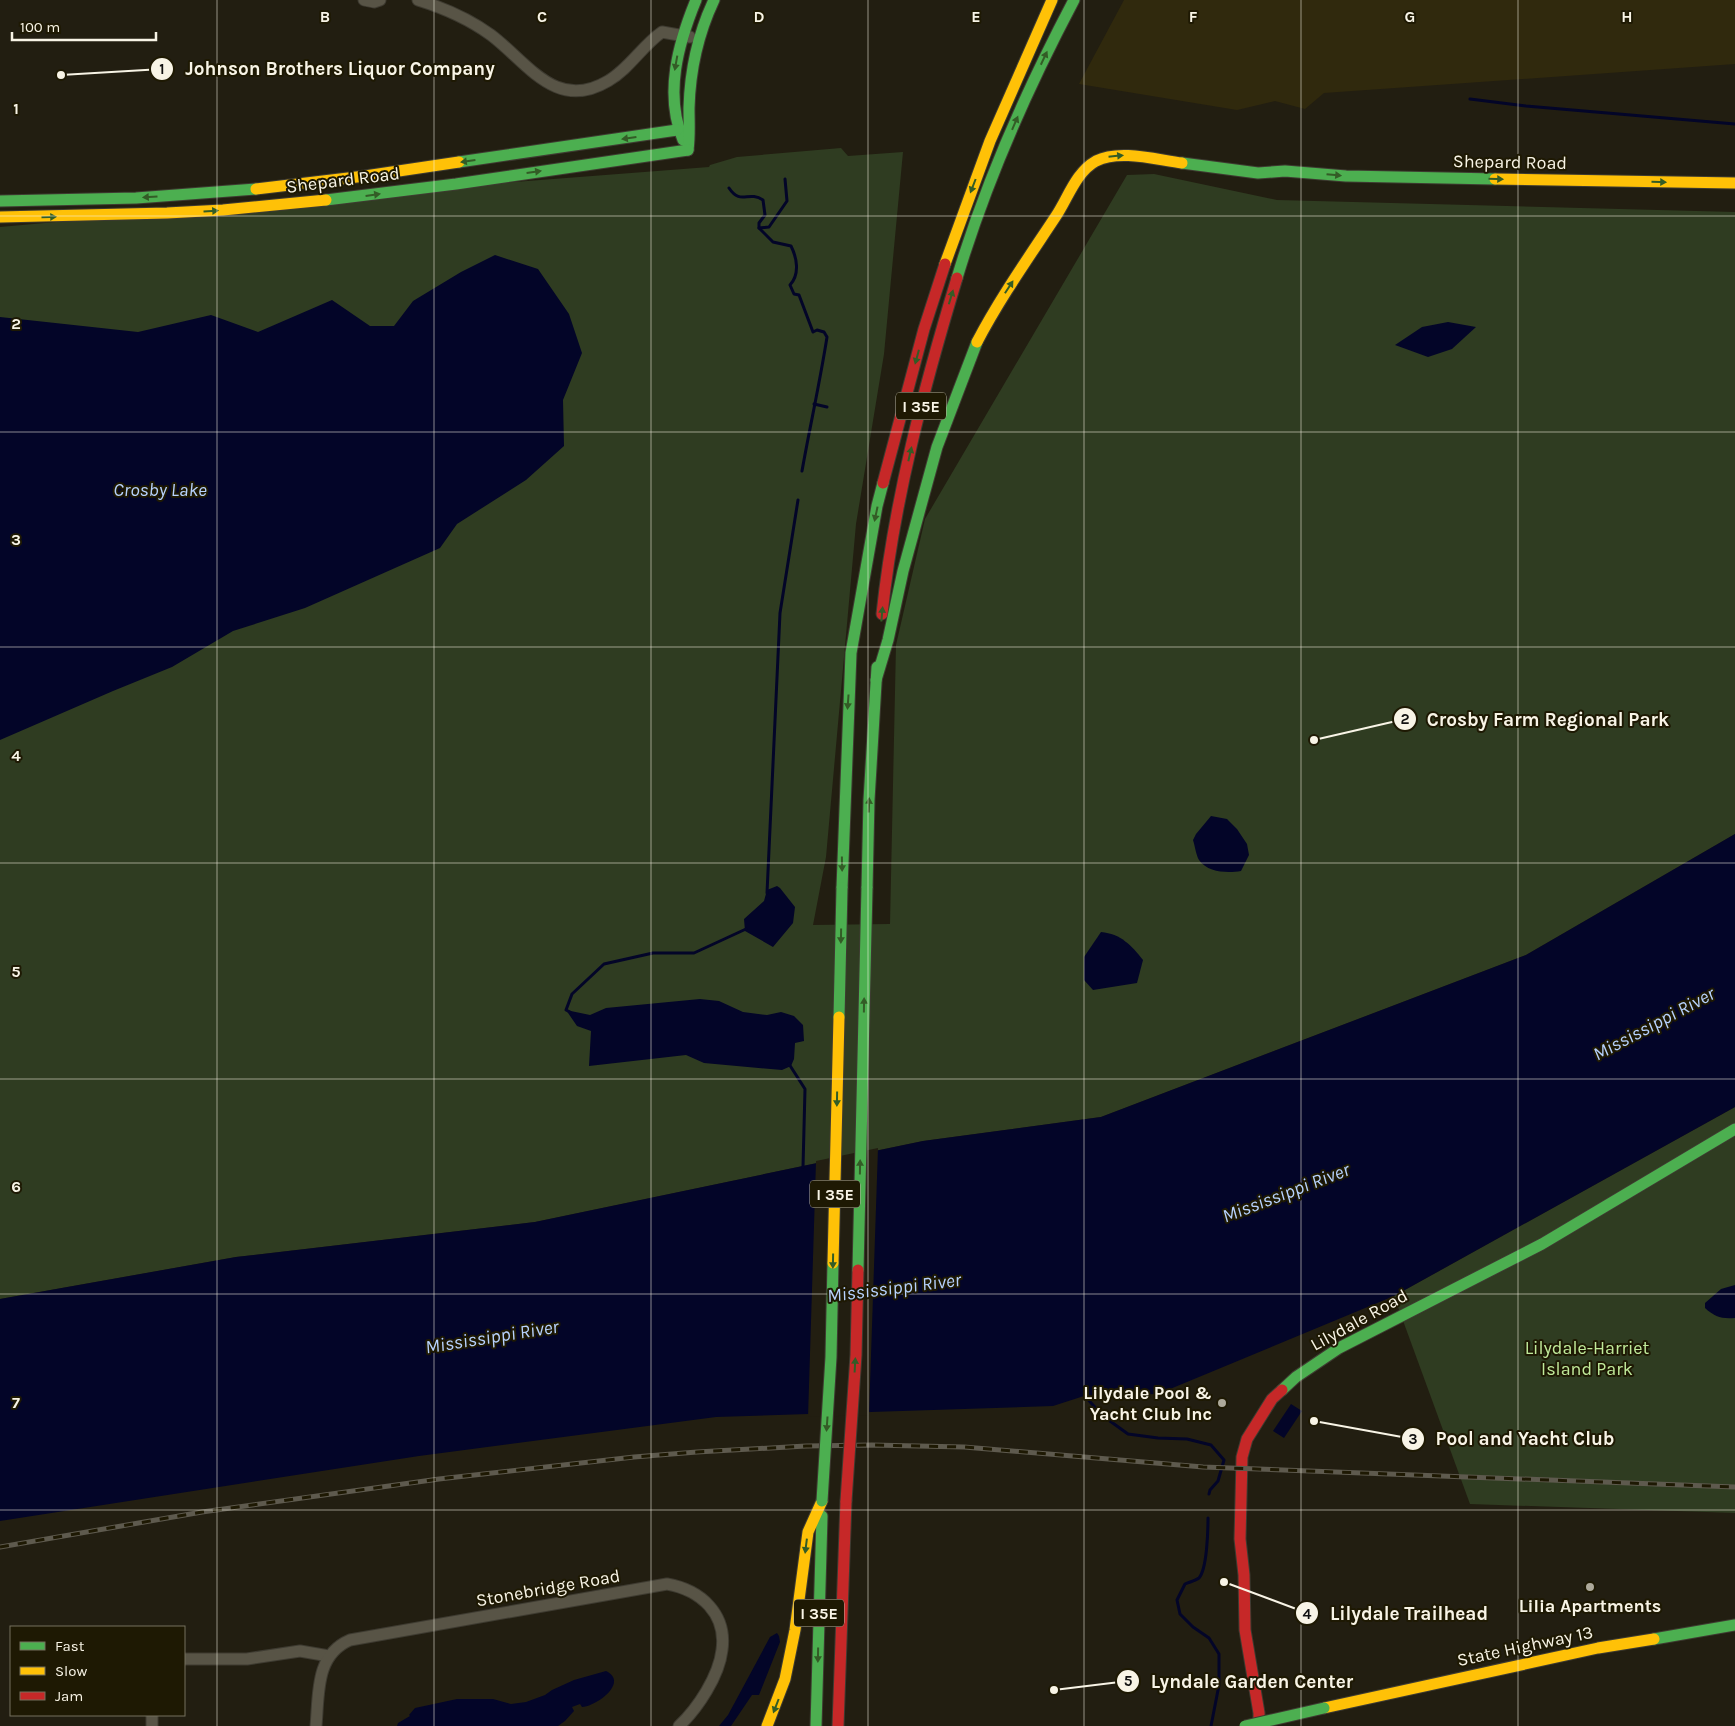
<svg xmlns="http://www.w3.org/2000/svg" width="1735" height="1726" viewBox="0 0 1735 1726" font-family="Karla,sans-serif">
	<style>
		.built { fill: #30290d }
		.green { fill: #2f3c21 }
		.water { fill: #030528 }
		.pier { fill: #221e11 }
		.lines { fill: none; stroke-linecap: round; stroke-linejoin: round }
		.stream { stroke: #030528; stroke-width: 3 }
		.street-casing { stroke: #3e3b31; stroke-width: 13 }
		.fast-casing { stroke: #3e3b31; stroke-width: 13 }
		.slow-casing { stroke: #3e3b31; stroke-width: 13 }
		.jam-casing { stroke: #3e3b31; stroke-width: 13 }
		.street { stroke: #585446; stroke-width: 11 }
		.fast { stroke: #4caf50; stroke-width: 11 }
		.slow { stroke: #ffc107; stroke-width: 11 }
		.jam { stroke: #c62828; stroke-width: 11 }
		.rail-casing { stroke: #5e5a4e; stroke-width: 5 }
		.rail { stroke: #1e1903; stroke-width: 3; stroke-dasharray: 9; stroke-linecap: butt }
		.fast-bridge-casing { stroke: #3e3b31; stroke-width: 13; stroke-linecap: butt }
		.slow-bridge-casing { stroke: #3e3b31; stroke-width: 13; stroke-linecap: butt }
		.jam-bridge-casing { stroke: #3e3b31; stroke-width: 13; stroke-linecap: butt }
		.fast-bridge { stroke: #4caf50; stroke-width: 11 }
		.slow-bridge { stroke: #ffc107; stroke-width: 11 }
		.jam-bridge { stroke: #c62828; stroke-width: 11 }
		.oneway { fill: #335c26 }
		.grid { fill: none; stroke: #f8f4e6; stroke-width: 1; stroke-opacity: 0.55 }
		.poi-dot { fill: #ada99b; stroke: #1e1903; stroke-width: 2 }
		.labels { text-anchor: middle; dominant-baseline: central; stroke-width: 4; stroke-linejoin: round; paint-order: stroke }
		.shield { fill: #1e1903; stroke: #b7b2a2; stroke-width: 1 }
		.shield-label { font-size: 16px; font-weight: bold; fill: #f8f4e6 }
		.street-label { font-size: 18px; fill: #f8f4e6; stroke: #1e1903 }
		.park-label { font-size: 18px; fill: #c0ea9a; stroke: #1e1903 }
		.poi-label { font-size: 18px; font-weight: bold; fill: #f8f4e6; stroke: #1e1903; text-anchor: end }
		.water-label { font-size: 19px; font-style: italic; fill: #b7d2fe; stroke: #1e1903 }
		.grid-label { font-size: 16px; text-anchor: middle; font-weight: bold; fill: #f8f4e6; stroke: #1e1903; stroke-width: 4; stroke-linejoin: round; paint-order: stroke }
		.leader { fill: none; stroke: #f8f4e6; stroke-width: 2 }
		.callout-dot { fill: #f8f4e6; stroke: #1e1903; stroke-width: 2 }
		.mark-label { font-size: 15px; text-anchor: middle; font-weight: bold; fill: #111 }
		.callout-label { font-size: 19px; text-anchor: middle; font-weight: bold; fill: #f8f4e6; stroke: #1e1903; stroke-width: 4; stroke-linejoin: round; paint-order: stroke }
	</style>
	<rect width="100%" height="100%" fill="#221e11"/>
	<polygon class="built" points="1124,0 1735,0 1735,64 1324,93 1305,109 1275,101 1237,110 1079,84"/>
	<g class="green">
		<polygon points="841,148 848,156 903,152 884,354 856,524 826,857 813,925 890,924 896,645 925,519 1127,175 1154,174 1277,200 1735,212 1735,834 1526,955 1101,1117 923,1141 535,1222 236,1257 0,1299 0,227 474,185 709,167 710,165 737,157"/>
		<polygon points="1735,1107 1735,1513 1470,1504 1394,1296"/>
	</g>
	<g class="water">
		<polygon points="495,255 538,269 569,314 582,353 563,400 564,446 526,480 457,524 440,548 305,608 233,631 172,667 113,691 0,740 0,317 138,332 211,315 258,332 332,300 370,326 394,326 413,301 461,272"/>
		<polygon points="1448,322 1476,327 1452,349 1428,357 1395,345 1422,327"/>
		<path d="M1211,816l16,3 10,10 10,15 2,11 -8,16c-13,2 -33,2 -42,-11 -3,-5 -4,-14 -6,-20l3,-6z"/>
		<polygon points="1735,834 1735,1107 1394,1296 1158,1394 1084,1396 1053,1406 716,1417 419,1456 0,1521 0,1299 236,1257 535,1222 923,1141 1101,1117 1526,955"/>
		<polygon points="777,886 780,888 795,907 793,923 773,947 745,931 744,919 764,901 767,890"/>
		<path d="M1101,932c20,2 30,13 42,28l-6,23 -44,7 -9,-10v-23z"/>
		<polygon points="700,999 719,1001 743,1012 767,1015 781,1012 794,1016 803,1025 804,1041 795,1043 794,1059 791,1066 782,1070 704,1063 686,1055 589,1066 591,1031 577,1026 566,1010 590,1015 606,1008"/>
		<path d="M1735,1285v33c-14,1 -20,-1 -30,-10v-5l16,-14z"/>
		<polygon points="1291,1404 1302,1411 1284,1438 1273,1431"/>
		<polygon points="777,1633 779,1636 780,1642 759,1695 752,1695 731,1726 719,1726 728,1715 770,1637"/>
		<path d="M606,1671c23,11 -9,35 -24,36l-2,-3 -8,3 2,4 -9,10 -7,5h-161l1,-3 12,-7 -1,-1 6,-7 42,-9h36l18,5 15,-2 19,-7 7,-5 22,-10z"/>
	</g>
	<polygon class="pier" points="878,1148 869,1415 808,1417 816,1161"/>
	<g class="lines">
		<g class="stream">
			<polyline points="1470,99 1526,106 1735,124"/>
			<path d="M729,188c12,18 19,2 34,12l2,15 -6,8v5l14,14 18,4c6,12 9,28 -1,39l4,9 5,1 14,37 4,-2 7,2 3,5c-7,45 -17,89 -25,134"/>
			<polyline points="759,228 769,227 787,201 785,179"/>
			<polyline points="814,404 827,407"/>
			<polyline points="767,893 780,613 798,500"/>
			<polyline points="570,1012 566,1010 572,994 604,964 653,953 694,953 746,929"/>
			<polyline points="789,1064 805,1089 803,1167"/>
			<polyline points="1082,1393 1103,1416 1128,1434 1158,1438 1187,1439 1211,1445 1224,1460 1218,1481 1210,1490 1209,1494"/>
			<path d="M1208,1518c0,13 -1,51 -9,60 -4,3 -10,4 -14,6l-8,16 3,14 13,13 16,11 10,16v31l-8,41"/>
		</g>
		<defs>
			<g id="street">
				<polyline points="364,0 374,2 380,0"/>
				<path d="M418,0c26,8 51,19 73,35 37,28 65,77 117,46 21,-12 34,-35 54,-49l28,5"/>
				<polyline points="184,1659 247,1659 300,1651 329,1656"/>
				<polyline points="152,1726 152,1715"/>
				<path d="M316,1726c3,-32 -1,-71 34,-86l317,-56c34,6 60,30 55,66 -3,26 -24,58 -43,76"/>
			</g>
			<g id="fast">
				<path d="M683,140c-19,-46 -5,-96 13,-140"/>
				<path d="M688,150c2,-14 1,-28 1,-42 1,-37 9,-74 25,-108"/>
				<polyline points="459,162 677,130"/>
				<polyline points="1182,163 1258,173 1285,171 1346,176 1495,179"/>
				<polyline points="326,200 456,184 688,150"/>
				<polyline points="0,201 136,198 256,189"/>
				<path d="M957,278c29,-97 70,-189 117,-278"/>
				<polyline points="876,680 888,640 903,571 937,447 977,342"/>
				<polyline points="842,888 851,653 877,506 883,483"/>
				<polyline points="867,888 869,800 877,667"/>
				<polyline points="1282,1390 1296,1377 1339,1348 1542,1244 1735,1129"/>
				<polyline points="1654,1639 1735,1625"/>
				<polyline points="816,1726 822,1516"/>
			</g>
			<g id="slow">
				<polyline points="1495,179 1735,183"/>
				<polyline points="256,189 365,176 459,162"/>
				<polyline points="0,217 167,213 223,210 326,200"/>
				<polyline points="945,264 990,141 1052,0"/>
				<path d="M977,342c23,-44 52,-85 79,-126 12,-18 20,-44 40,-55 24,-12 61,-1 86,2"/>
				<polyline points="1324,1708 1598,1648 1654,1639"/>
				<polyline points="767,1726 785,1679 795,1630 808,1532 822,1501"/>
			</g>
			<g id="jam">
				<polyline points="883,483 924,329 945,264"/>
				<path d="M882,614c12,-114 42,-227 75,-336"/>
				<polyline points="838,1726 846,1501"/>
				<polyline points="1259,1726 1259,1713 1245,1630 1244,1575 1240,1539 1242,1457 1247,1439 1272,1399 1282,1390"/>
			</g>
		</defs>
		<use href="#street" class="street-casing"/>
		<use href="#fast" class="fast-casing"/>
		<use href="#slow" class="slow-casing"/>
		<use href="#jam" class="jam-casing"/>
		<use href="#street" class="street"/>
		<use href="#fast" class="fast"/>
		<use href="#slow" class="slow"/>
		<use href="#jam" class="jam"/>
		<defs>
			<polyline id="rail" points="0,1547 202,1512 439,1479 634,1457 697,1452 806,1446 872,1445 964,1447 1203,1467 1735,1487"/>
		</defs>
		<use href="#rail" class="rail-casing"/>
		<use href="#rail" class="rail"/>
		<defs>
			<g id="fast-bridge">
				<polyline points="839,1017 842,888"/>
				<polyline points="858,1270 867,888"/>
				<polyline points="822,1501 831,1357 833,1263"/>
				<polyline points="1245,1726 1324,1708"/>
			</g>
			<polyline id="slow-bridge" points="833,1263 839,1017"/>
			<polyline id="jam-bridge" points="846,1501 856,1355 858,1270"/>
		</defs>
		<use href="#fast-bridge" class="fast-bridge-casing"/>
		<use href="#slow-bridge" class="slow-bridge-casing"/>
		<use href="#jam-bridge" class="jam-bridge-casing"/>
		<use href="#fast-bridge" class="fast-bridge"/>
		<use href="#slow-bridge" class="slow-bridge"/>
		<use href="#jam-bridge" class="jam-bridge"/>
	</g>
	<defs><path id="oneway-solid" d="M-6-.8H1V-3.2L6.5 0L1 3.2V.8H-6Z" transform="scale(1.25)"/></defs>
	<g class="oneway">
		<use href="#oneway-solid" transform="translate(1044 58) rotate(-65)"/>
		<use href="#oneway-solid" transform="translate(676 63) rotate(100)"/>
		<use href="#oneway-solid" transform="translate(1015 123) rotate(-67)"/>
		<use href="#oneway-solid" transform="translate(629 138) rotate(172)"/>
		<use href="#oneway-solid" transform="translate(1116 156) rotate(-6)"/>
		<use href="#oneway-solid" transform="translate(468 161) rotate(172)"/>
		<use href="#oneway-solid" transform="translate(534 172) rotate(-8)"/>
		<use href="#oneway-solid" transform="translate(1334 175) rotate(5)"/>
		<use href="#oneway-solid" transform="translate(1496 179) rotate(1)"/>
		<use href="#oneway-solid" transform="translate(1659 182) rotate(1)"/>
		<use href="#oneway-solid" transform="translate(973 186) rotate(111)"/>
		<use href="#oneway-solid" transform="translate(373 195) rotate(-8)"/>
		<use href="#oneway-solid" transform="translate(150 197) rotate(176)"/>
		<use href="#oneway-solid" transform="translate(211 211) rotate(-4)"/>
		<use href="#oneway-solid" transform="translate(49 217) rotate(-1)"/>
		<use href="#oneway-solid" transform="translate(1009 287) rotate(-57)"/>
		<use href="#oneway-solid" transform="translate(951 297) rotate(-73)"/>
		<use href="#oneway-solid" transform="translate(917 357) rotate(105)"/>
		<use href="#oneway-solid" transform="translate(910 454) rotate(-77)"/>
		<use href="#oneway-solid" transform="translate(876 514) rotate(102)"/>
		<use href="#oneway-solid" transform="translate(882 614) rotate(-85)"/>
		<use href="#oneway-solid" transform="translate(848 702) rotate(94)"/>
		<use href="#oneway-solid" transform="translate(869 805) rotate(-88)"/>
		<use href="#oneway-solid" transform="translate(842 864) rotate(89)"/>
		<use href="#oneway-solid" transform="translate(841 936) rotate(91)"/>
		<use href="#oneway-solid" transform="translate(864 1005) rotate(-89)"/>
		<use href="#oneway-solid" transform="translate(837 1099) rotate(91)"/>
		<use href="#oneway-solid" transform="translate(860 1167) rotate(-89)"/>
		<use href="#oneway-solid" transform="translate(833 1261) rotate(91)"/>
		<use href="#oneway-solid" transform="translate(855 1365) rotate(-87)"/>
		<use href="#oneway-solid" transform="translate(827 1424) rotate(94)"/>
		<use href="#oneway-solid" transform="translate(806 1546) rotate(97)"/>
		<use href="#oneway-solid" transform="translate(818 1655) rotate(91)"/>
		<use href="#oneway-solid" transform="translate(776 1706) rotate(111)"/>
	</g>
	<path class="grid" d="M217,0v1726M434,0v1726M651,0v1726M868,0v1726M1084,0v1726M1301,0v1726M1518,0v1726M0,216h1735M0,432h1735M0,647h1735M0,863h1735M0,1079h1735M0,1294h1735M0,1510h1735"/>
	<g class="poi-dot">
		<circle cx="1222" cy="1403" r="5"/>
		<circle cx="1590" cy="1587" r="5"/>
	</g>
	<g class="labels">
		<g class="shield">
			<rect x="896" y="392.5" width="50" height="27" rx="4"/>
			<rect x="810" y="1180.5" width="50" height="27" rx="4"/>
			<rect x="794" y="1599.5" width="50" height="27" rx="4"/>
		</g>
		<g class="shield-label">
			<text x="921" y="406">I 35E</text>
			<text x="835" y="1194">I 35E</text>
			<text x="819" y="1613">I 35E</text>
		</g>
		<g class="street-label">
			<text transform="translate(1510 162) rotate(1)">Shepard Road</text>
			<text transform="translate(343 180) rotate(-7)">Shepard Road</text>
			<text transform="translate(1359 1320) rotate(-29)">Lilydale Road</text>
			<text transform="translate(548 1588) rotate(-10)">Stonebridge Road</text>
			<text transform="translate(1525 1646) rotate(-12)">State Highway 13</text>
		</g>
		<g class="park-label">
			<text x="1587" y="1348">Lilydale-Harriet<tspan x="1587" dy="21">Island Park</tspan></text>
		</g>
		<g class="poi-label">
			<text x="1212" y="1393">Lilydale Pool &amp;<tspan x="1212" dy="21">Yacht Club Inc</tspan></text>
			<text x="1590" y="1606" text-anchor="middle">Lilia Apartments</text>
		</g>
		<g class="water-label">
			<text x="160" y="490">Crosby Lake</text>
			<text transform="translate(1654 1024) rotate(-28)">Mississippi River</text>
			<text transform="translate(1286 1193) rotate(-21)">Mississippi River</text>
			<text transform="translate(894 1288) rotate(-7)">Mississippi River</text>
			<text transform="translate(492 1337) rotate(-9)">Mississippi River</text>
		</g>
	</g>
	<g class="grid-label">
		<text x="325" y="22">B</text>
		<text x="542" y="22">C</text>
		<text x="759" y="22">D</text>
		<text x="976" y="22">E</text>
		<text x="1193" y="22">F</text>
		<text x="1410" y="22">G</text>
		<text x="1627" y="22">H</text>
		<text x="16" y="114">1</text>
		<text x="16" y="329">2</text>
		<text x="16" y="545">3</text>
		<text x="16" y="761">4</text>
		<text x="16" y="977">5</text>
		<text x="16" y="1192">6</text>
		<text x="16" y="1408">7</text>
	</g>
	<path class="leader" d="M61 75L162 69M1314 740L1405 719M1314 1421L1413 1439M1224 1582L1307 1613M1054 1690L1128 1681"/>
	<g class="callout-dot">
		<circle cx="61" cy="75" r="5"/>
		<circle cx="1314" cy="740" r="5"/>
		<circle cx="1314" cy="1421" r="5"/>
		<circle cx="1224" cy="1582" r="5"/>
		<circle cx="1054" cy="1690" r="5"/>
		<circle cx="162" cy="69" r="12"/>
		<circle cx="1405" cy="719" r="12"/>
		<circle cx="1413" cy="1439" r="12"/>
		<circle cx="1307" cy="1613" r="12"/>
		<circle cx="1128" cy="1681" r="12"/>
	</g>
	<g class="mark-label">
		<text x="162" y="74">1</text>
		<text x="1405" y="724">2</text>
		<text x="1413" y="1444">3</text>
		<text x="1307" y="1619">4</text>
		<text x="1128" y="1686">5</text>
	</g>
	<g class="callout-label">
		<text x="340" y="75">Johnson Brothers Liquor Company</text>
		<text x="1548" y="726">Crosby Farm Regional Park</text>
		<text x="1525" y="1445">Pool and Yacht Club</text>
		<text x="1409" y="1620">Lilydale Trailhead</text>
		<text x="1252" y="1688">Lyndale Garden Center</text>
	</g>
	<rect x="10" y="1626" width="175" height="90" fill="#1e1903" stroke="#75715e"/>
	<rect x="20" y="1642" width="25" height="8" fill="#4caf50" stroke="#75715e"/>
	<text x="55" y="1651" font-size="15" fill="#f8f4e6">Fast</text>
	<rect x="20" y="1667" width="25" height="8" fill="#ffc107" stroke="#75715e"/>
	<text x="55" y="1676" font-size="15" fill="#f8f4e6">Slow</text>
	<rect x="20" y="1692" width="25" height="8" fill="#c62828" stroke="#75715e"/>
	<text x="55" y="1701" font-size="15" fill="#f8f4e6">Jam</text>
	<path d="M12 32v8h144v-8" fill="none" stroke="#f8f4e6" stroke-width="2.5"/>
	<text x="20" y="32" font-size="15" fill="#f8f4e6" stroke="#1e1903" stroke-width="4" paint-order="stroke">100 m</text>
</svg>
